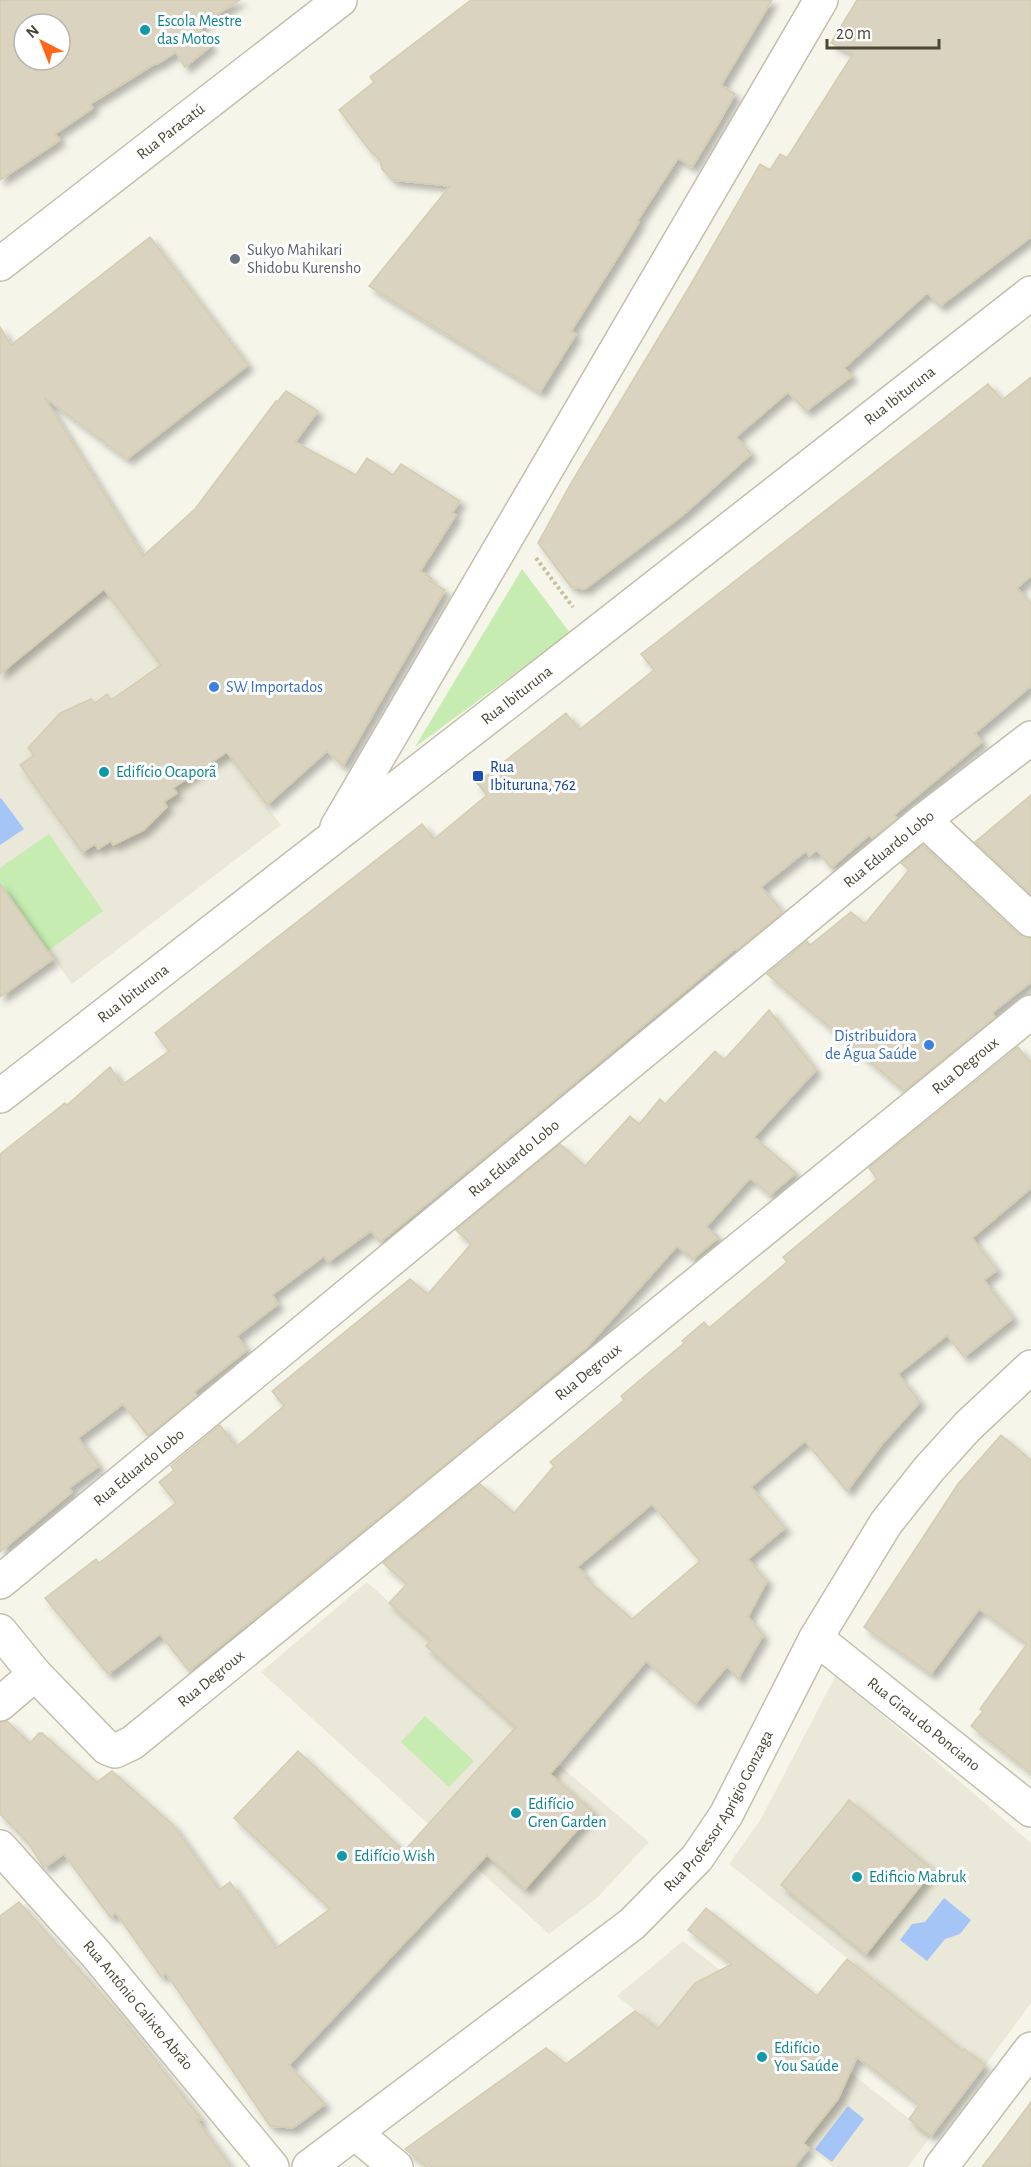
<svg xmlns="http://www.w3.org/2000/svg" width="1031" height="2167" viewBox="0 0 1031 2167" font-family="'Alegreya Sans',sans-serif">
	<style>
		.residential { fill: #eae8d8 }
		.green { fill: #c6ecb1 }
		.water { fill: #a4c5f6 }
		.building { fill: #d9d3bf; stroke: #d4cdb1; stroke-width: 1.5; fill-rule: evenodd; filter: url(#shadow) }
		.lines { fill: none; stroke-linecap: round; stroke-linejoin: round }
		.street-casing { stroke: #c3bfac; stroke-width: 36 }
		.path { stroke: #c5bf9c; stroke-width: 4; stroke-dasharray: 3 3; stroke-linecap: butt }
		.street { stroke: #fff; stroke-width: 33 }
		.culture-dot { fill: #0f9aa8; stroke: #fff; stroke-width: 2 }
		.worship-dot { fill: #6b7280; stroke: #fff; stroke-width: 2 }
		.shop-dot { fill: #3f7fe0; stroke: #fff; stroke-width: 2 }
		.transit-dot { fill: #1a4fb4; stroke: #fff; stroke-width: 2 }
		.labels { text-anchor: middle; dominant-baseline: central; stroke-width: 6; stroke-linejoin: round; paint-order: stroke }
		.culture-label { font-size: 16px; fill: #0d838f; stroke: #fff; text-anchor: start }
		.street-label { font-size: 16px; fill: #4b4737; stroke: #fff }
		.worship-label { font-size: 16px; fill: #5b616d; stroke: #fff; text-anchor: start }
		.shop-label { font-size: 16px; fill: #366cbe; stroke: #fff; text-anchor: start }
		.transit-label { font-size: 16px; fill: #164399; stroke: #fff; text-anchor: start }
	</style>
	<defs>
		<filter id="shadow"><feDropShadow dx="5.5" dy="5.5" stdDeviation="3" flood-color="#0004"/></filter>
	</defs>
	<rect width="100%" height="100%" fill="#f6f5ea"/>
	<g class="residential">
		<polygon points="104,589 281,825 72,984 0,884 0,674"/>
		<polygon points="367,1582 431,1640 426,1647 558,1764 649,1842 597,1898 549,1934 261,1672"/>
		<polygon points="836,1675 1031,1843 1031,2003 984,2067 729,1864 761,1819"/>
		<polygon points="683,1941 931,2136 908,2167 833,2167 617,1996"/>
	</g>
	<g class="green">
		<polygon points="522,569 570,633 415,747"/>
		<polygon points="49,834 103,911 48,951 0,884 0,868"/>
		<polygon points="425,1716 474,1761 449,1787 401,1742"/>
	</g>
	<g class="water">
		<polygon points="1,798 24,829 0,845 0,799"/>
		<polygon points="944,1898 971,1920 960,1934 945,1939 927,1961 900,1940 912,1924 925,1922"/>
		<polygon points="848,2106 864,2119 832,2162 815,2149"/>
	</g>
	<g class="building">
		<path d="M0,0h240l-41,26 12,20 -26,21 -9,-15 -19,12 -1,-1 -66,41 3,4 -38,26 5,6 -60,40zM24,24h36v36h-36z"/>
		<polygon points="471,0 772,0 721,85 735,94 715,129 692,167 678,158 637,221 639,222 617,258 571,331 576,334 540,392 369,286 450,186 393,180 382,169 380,160 371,152 339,110 374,82 370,77"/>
		<polygon points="857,0 1031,0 1031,237 940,306 927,293 844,368 852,376 806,411 788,392 736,437 751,454 683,515 585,589 571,587 538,543 571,483 691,284 760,164 770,170 780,154 787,158 853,54 831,43"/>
		<polygon points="150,237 248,365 127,459 44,397 143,556 195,509 276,401 277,402 286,391 318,411 295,442 356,475 367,458 393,475 401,464 460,501 452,513 456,515 420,571 432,578 430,581 445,590 343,766 327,751 267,805 227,752 173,788 177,793 164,802 167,807 144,830 113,845 111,841 98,849 95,844 82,852 20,765 34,755 28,748 60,713 91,699 95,703 107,694 111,700 161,665 104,589 0,674 0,327 11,345"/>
		<polygon points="1031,377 1031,576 1017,588 1031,604 1031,686 975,733 982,742 894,815 897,818 872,838 869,835 831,868 817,850 809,856 806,851 761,887 783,912 737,950 735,949 531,1119 380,1242 371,1231 328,1262 324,1256 272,1295 278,1304 237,1336 247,1350 194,1392 197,1396 148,1436 123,1404 78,1438 99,1466 69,1488 72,1492 0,1552 0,1154 65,1103 67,1105 110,1067 122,1085 169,1051 155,1033 422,824 434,839 487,795 477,783 566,713 579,730 654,670 641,654 988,384 1002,400"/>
		<polygon points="1031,795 1031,894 975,842"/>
		<polygon points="923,845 1018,934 1031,938 1031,982 992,1013 995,1017 904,1091 767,974 807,941 810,945 851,912 865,924 909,870 901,863"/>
		<polygon points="0,884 53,959 0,997"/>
		<polygon points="769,1010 816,1070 754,1137 796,1173 770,1195 750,1178 706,1227 719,1237 693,1259 677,1246 587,1347 452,1459 189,1671 160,1634 108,1674 45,1598 96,1559 99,1563 176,1503 159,1482 174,1470 171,1466 220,1425 236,1447 284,1406 272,1391 410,1279 428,1294 471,1244 456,1230 560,1144 585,1166 630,1116 639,1124 660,1099 665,1104 715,1051 724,1060"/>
		<path d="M1018,1047l13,17v124l-59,50 25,32 -13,10 29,38 -49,39 -17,-22 -49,39 22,28 -38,42 -35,47 -42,-50 -54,46 34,41 -37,31 19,22 -19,36 15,18 -25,44 -11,-13 -32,38 -49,-43 -96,113 43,38 -68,77 -38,-34 -198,210 36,39 -32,24 -23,-2 -104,-153 -5,4 -45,-64 -6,4 -46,-63 -20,14 -15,-24 -29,-30v-92l7,-1 23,22 9,-10h3l55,49 15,-11 61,54 46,65 11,-8 46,66 54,-39 -96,-91 64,-67 106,100 112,-124 -90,-81 5,-6 -42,-37 18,-19 -24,-21 97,-79 34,29 40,-47 -4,-4 74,-62 -3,-4 63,-53 -2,-2 22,-19 5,6 78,-66 -4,-5 94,-78 -8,-11zM652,1504l48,57 -68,58 -47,-41 2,-2 -10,-9z"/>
		<polygon points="1001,1435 1031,1460 1031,1773 971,1726 983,1711 980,1709 1027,1644 979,1609 931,1674 864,1627 958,1484"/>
		<polygon points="849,1800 933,1870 866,1954 781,1885"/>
		<polygon points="19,1902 120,2015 202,2120 196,2119 231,2167 0,2167 0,1916"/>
		<polygon points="706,1908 817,1996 847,1959 963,2051 964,2049 985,2065 931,2136 909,2119 919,2105 857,2057 838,2099 803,2143 809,2148 794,2167 427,2167 405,2149 546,2048 566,2064 635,2011 658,2029 695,1983 732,1964 688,1930"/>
		<polygon points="1031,2102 1031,2167 982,2167 1002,2141"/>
	</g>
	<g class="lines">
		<defs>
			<g id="street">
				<path id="s1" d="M0,264l340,-264"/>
				<polyline points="924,820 1031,920"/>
				<polyline points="337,827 821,0"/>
				<path id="s2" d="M0,1096c345,-265 688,-535 1031,-803"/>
				<path id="s3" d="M0,1582l924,-762 107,-82"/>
				<path id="s4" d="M0,1631l35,43 72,74 8,3 17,-8 899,-731"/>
				<path id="s5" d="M816,1638l215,172"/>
				<polyline points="0,1704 35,1674"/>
				<path id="s6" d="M0,1847l96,107 176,213"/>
				<polyline points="355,2133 396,2167"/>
				<path id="s7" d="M309,2167l323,-243 65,-66 29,-43 90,-177 70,-115 43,-54 39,-43 63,-59"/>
				<polyline points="941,2167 1031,2049"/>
			</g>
		</defs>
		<use href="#street" class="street-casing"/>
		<polyline class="path" points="536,558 573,607"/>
		<use href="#street" class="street"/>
	</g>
	<g class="culture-dot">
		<circle cx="145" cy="30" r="6"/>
		<circle cx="104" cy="772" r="6"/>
		<circle cx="516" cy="1813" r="6"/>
		<circle cx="342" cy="1856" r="6"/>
		<circle cx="857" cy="1877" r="6"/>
		<circle cx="762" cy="2057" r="6"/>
	</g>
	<circle class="worship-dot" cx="235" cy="259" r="6"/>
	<g class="shop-dot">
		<circle cx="214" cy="687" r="6"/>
		<circle cx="929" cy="1045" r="6"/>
	</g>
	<rect class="transit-dot" x="472" y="770" width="12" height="12" rx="3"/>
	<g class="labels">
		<g class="culture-label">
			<text x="157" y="21">Escola Mestre<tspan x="157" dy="18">das Motos</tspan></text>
			<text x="116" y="772">Edifício Ocaporã</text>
			<text x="528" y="1804">Edifício<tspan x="528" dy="18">Gren Garden</tspan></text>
			<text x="354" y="1856">Edifício Wish</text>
			<text x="869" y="1877">Edificio Mabruk</text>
			<text x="774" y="2048">Edifício<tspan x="774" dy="18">You Saúde</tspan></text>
		</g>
		<g class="street-label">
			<text stroke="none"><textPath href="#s1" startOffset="216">Rua Paracatú</textPath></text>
			<text stroke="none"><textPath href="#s2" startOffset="1140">Rua Ibituruna</textPath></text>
			<text stroke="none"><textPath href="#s2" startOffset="654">Rua Ibituruna</textPath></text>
			<text stroke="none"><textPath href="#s3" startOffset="1152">Rua Eduardo Lobo</textPath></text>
			<text stroke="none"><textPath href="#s2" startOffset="168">Rua Ibituruna</textPath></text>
			<text stroke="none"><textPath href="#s4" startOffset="1260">Rua Degroux</textPath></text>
			<text stroke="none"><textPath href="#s3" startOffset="666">Rua Eduardo Lobo</textPath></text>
			<text stroke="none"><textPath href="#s4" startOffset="774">Rua Degroux</textPath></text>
			<text stroke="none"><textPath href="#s3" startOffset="180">Rua Eduardo Lobo</textPath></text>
			<text stroke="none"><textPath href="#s4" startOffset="288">Rua Degroux</textPath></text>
			<text stroke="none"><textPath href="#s5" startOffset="138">Rua Girau do Ponciano</textPath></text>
			<text stroke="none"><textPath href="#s7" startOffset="548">Rua Professor Aprígio Gonzaga</textPath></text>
			<text stroke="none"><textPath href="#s6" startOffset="210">Rua Antônio Calixto Abrão</textPath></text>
		</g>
		<g class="worship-label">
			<text x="247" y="250">Sukyo Mahikari<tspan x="247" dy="18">Shidobu Kurensho</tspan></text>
		</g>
		<g class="shop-label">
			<text x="226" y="687">SW Importados</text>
			<text x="917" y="1036" text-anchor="end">Distribuidora<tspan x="917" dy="18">de Água Saúde</tspan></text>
		</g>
		<g class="transit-label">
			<text x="490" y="767">Rua<tspan x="490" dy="18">Ibituruna, 762</tspan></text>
		</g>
	</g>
	<g transform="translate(42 42) rotate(318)"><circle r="28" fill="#ffffff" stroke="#b7b5af" stroke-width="1.5"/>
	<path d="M0-4.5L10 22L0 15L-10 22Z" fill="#ff6718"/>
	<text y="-9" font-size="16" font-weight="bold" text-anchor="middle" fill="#4b4737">N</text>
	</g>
	<path d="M827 39v9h112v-9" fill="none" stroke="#4b4737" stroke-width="3"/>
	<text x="836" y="39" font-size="18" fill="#4b4737" stroke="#ffffff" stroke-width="4.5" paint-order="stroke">20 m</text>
</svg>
